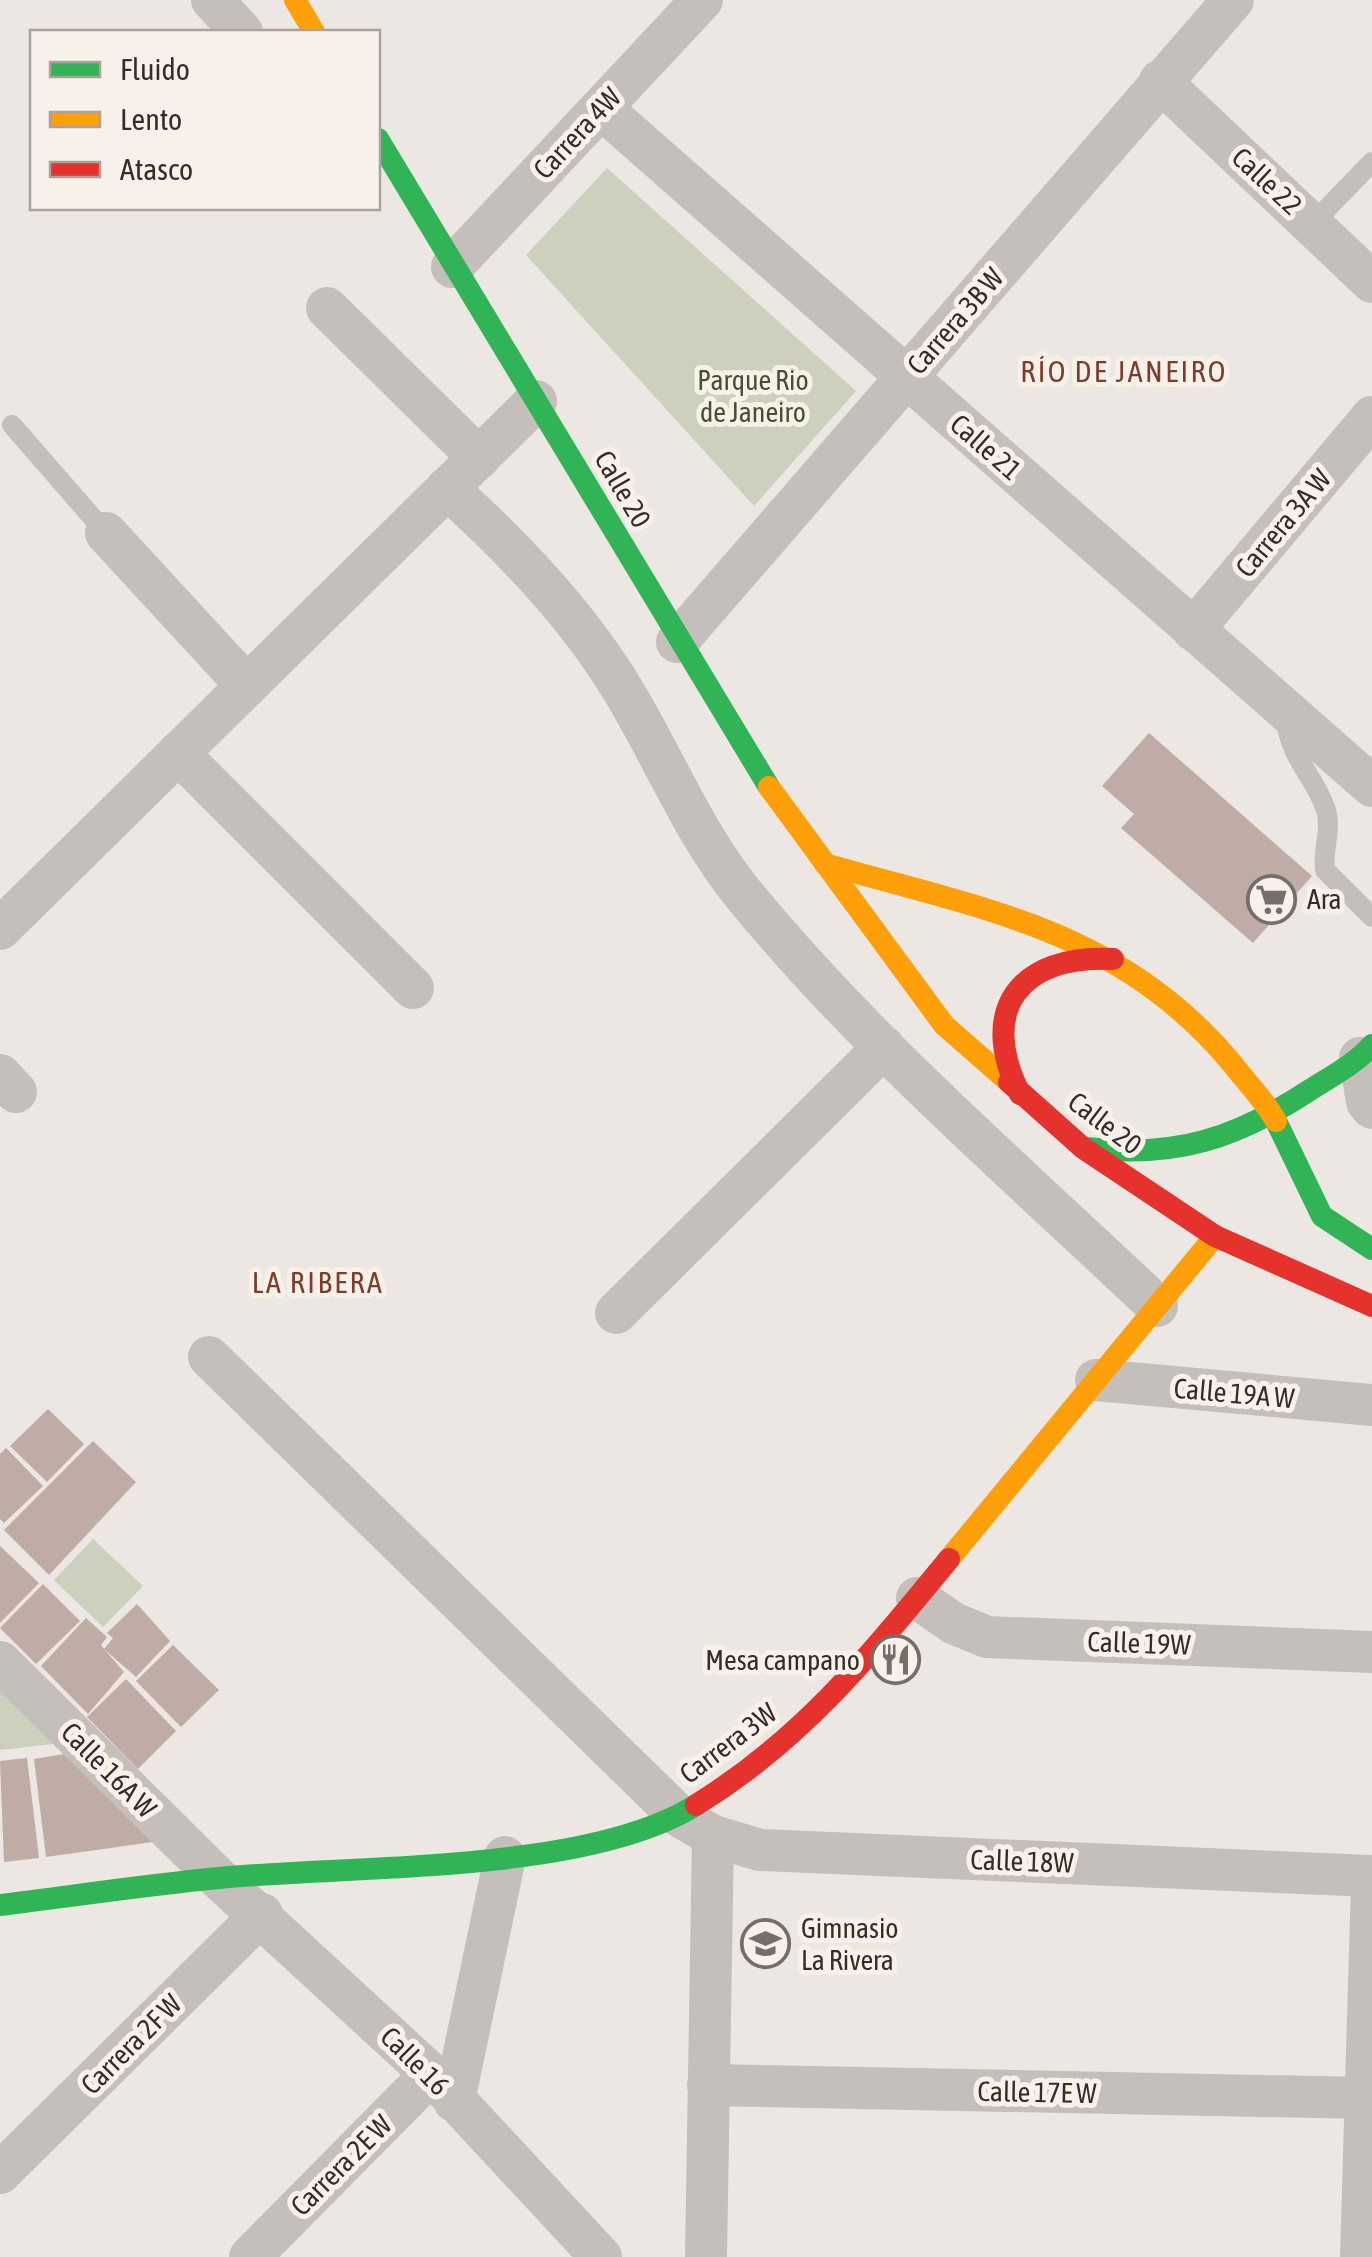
<svg xmlns="http://www.w3.org/2000/svg" width="1372" height="2257" viewBox="0 0 1372 2257" font-family="'Asap Condensed',sans-serif">
	<style>
		.green { fill: #cdd0bd }
		.building { fill: #beaca5 }
		.lines { fill: none; stroke-linecap: round; stroke-linejoin: round }
		.lane { stroke: #c5bfbb; stroke-width: 20 }
		.street { stroke: #c5bfbb; stroke-width: 42 }
		.fast { stroke: #30b455; stroke-width: 22 }
		.slow { stroke: #ff9f0a; stroke-width: 22 }
		.jam { stroke: #e5322d; stroke-width: 22 }
		.labels { text-anchor: middle; dominant-baseline: central; stroke-width: 10; stroke-linejoin: round; paint-order: stroke }
		.street-label { font-size: 28px; fill: #352d29; stroke: #f8f1ea }
		.park-label { font-size: 28px; fill: #455130; stroke: #f8f1ea }
		.poi-label { font-size: 28px; fill: #352d29; stroke: #f8f1ea; text-anchor: start }
		.neighbourhood-label { font-size: 30px; letter-spacing: 2.5px; fill: #7c3d2b; stroke: #f8f1ea }
	</style>
	<rect width="100%" height="100%" fill="#ece7e2"/>
	<g class="green">
		<polygon points="607,168 856,391 754,506 526,255"/>
		<polygon points="93,1539 143,1586 103,1627 54,1580"/>
		<polygon points="0,1688 62,1743 0,1750"/>
	</g>
	<g class="building">
		<polygon points="1149,733 1312,876 1253,943 1121,828 1134,814 1102,786"/>
		<polygon points="48,1409 84,1444 47,1482 10,1446"/>
		<polygon points="93,1441 136,1482 49,1575 4,1530"/>
		<polygon points="6,1448 43,1486 4,1523 0,1519 0,1454"/>
		<polygon points="0,1546 39,1583 0,1623"/>
		<polygon points="43,1584 80,1621 36,1664 0,1628"/>
		<polygon points="137,1604 170,1641 136,1677 104,1649 124,1672 88,1714 41,1666 86,1618 107,1637 101,1645 104,1649 113,1638 107,1633"/>
		<polygon points="173,1645 219,1690 181,1727 136,1681"/>
		<polygon points="126,1679 176,1731 138,1769 87,1717"/>
		<polygon points="76,1752 153,1842 46,1857 34,1759"/>
		<polygon points="27,1758 39,1858 4,1862 0,1761"/>
	</g>
	<g class="lines">
		<g class="lane">
			<polyline points="1312,224 1372,162"/>
			<polyline points="12,425 106,533"/>
			<path d="M1285,715c6,47 25,53 40,92 8,21 -3,42 0,63l47,47"/>
		</g>
		<g class="street">
			<polyline points="212,0 242,32"/>
			<polyline points="1160,81 1372,282"/>
			<polyline points="601,108 1372,786"/>
			<polyline points="452,267 702,0"/>
			<polyline points="327,308 479,458"/>
			<path d="M447,488c65,59 128,124 174,199 42,68 72,146 123,208 123,150 273,278 413,411"/>
			<polyline points="106,533 247,686"/>
			<polyline points="1193,630 1372,417"/>
			<polyline points="677,642 1233,0"/>
			<polyline points="178,753 413,988"/>
			<polyline points="0,929 536,401"/>
			<polyline points="1360,1058 1367,1102 1372,1108"/>
			<polyline points="0,1075 16,1092"/>
			<polyline points="616,1313 884,1047"/>
			<polyline points="209,1357 679,1816 713,1836 760,1850 1372,1876"/>
			<polyline points="1096,1380 1372,1405"/>
			<polyline points="917,1598 953,1623 987,1637 1372,1652"/>
			<polyline points="0,1662 218,1878 431,2074 601,2257"/>
			<polyline points="708,2085 1366,2098"/>
			<polyline points="454,2101 505,1857"/>
			<polyline points="0,2173 262,1914"/>
			<polyline points="250,2257 431,2074"/>
			<polyline points="706,2257 713,1836"/>
			<polyline points="1361,2257 1372,1882"/>
		</g>
		<g class="fast">
			<polyline points="378,139 769,787"/>
			<polyline points="1276,1121 1322,1216 1372,1249"/>
			<path d="M1086,1148c90,10 149,-9 224,-58 22,-14 45,-26 62,-45"/>
			<path d="M0,1905c73,-9 146,-20 219,-27 131,-13 367,-4 477,-73"/>
		</g>
		<g class="slow">
			<polyline points="295,0 314,32"/>
			<polyline points="769,787 944,1025 1009,1082"/>
			<path d="M825,864c160,46 298,66 409,202 14,18 31,35 42,55"/>
			<polyline points="949,1559 1215,1236"/>
		</g>
		<g class="jam">
			<polyline points="1009,1082 1083,1148 1215,1236 1372,1306"/>
			<path d="M1020,1094c-43,-85 1,-140 93,-135"/>
			<path d="M696,1805c107,-66 174,-150 253,-246"/>
		</g>
	</g>
	<defs>
		<symbol id="supermarket-ring" viewBox="-11 -11 22 22"><circle r="9.5" fill="#f8f1ea" stroke="#756e6a" stroke-width="1.5"/><path d="M-6-5.5h2.5l.6 2H6L4.5 2H-2.5L-4.4-4H-6ZM-1.5 3.2a1.3 1.3 0 1 0 .1 0ZM3 3.2a1.3 1.3 0 1 0 .1 0Z" fill="#756e6a"/></symbol>
		<symbol id="restaurant-ring" viewBox="-11 -11 22 22"><circle r="9.5" fill="#f8f1ea" stroke="#756e6a" stroke-width="1.5"/><path d="M-5-6h1v4h1v-4h1v4h1v-4h1v5L-1.5 .5V6h-2V.5L-5-1ZM5-6V6H3V1.5H1.5Q1.5-4 5-6Z" fill="#756e6a"/></symbol>
		<symbol id="school-ring" viewBox="-11 -11 22 22"><circle r="9.5" fill="#f8f1ea" stroke="#756e6a" stroke-width="1.5"/><path d="M0-5L7-2L0 1L-7-2ZM-4 1L0 2.5L4 1V4Q0 6-4 4Z" fill="#756e6a"/></symbol>
	</defs>
	<g fill-rule="evenodd">
		<use href="#supermarket-ring" x="1244" y="872" width="55" height="55"/>
		<use href="#restaurant-ring" x="868" y="1632" width="55" height="55"/>
		<use href="#school-ring" x="738" y="1916" width="55" height="55"/>
	</g>
	<g class="labels">
		<g class="street-label">
			<text transform="translate(577 133) rotate(-47)">Carrera 4W</text>
			<text transform="translate(1267 181) rotate(43)">Calle 22</text>
			<text transform="translate(955 321) rotate(-49)">Carrera 3B W</text>
			<text transform="translate(986 447) rotate(41)">Calle 21</text>
			<text transform="translate(623 489) rotate(60)">Calle 20</text>
			<text transform="translate(1283 523) rotate(-50)">Carrera 3A W</text>
			<text transform="translate(1105 1123) rotate(37)">Calle 20</text>
			<text transform="translate(1234 1393) rotate(5)">Calle 19A W</text>
			<text transform="translate(1139 1643) rotate(2)">Calle 19W</text>
			<text transform="translate(728 1743) rotate(-37)">Carrera 3W</text>
			<text transform="translate(109 1770) rotate(45)">Calle 16A W</text>
			<text transform="translate(1022 1861) rotate(2)">Calle 18W</text>
			<text transform="translate(131 2044) rotate(-45)">Carrera 2F W</text>
			<text transform="translate(415 2061) rotate(45)">Calle 16</text>
			<text transform="translate(1037 2092) rotate(1)">Calle 17E W</text>
			<text transform="translate(341 2165) rotate(-45)">Carrera 2E W</text>
		</g>
		<g class="park-label">
			<text x="753" y="380">Parque Rio<tspan x="753" dy="32">de Janeiro</tspan></text>
		</g>
		<g class="poi-label">
			<text x="1307" y="899">Ara</text>
			<text x="860" y="1660" text-anchor="end">Mesa campano</text>
			<text x="801" y="1928">Gimnasio<tspan x="801" dy="32">La Rivera</tspan></text>
		</g>
		<g class="neighbourhood-label">
			<text x="1124" y="371">RÍO DE JANEIRO</text>
			<text x="318" y="1282">LA RIBERA</text>
		</g>
	</g>
	<rect x="30" y="30" width="350" height="180" fill="#f8f1ea" stroke="#aaa39d" stroke-width="2.5"/>
	<rect x="50" y="62" width="50" height="15" fill="#30b455" stroke="#aaa39d" stroke-width="2.5"/>
	<text x="120" y="80" font-size="30" fill="#352d29">Fluido</text>
	<rect x="50" y="112" width="50" height="15" fill="#ff9f0a" stroke="#aaa39d" stroke-width="2.5"/>
	<text x="120" y="130" font-size="30" fill="#352d29">Lento</text>
	<rect x="50" y="162" width="50" height="15" fill="#e5322d" stroke="#aaa39d" stroke-width="2.5"/>
	<text x="120" y="180" font-size="30" fill="#352d29">Atasco</text>
</svg>
